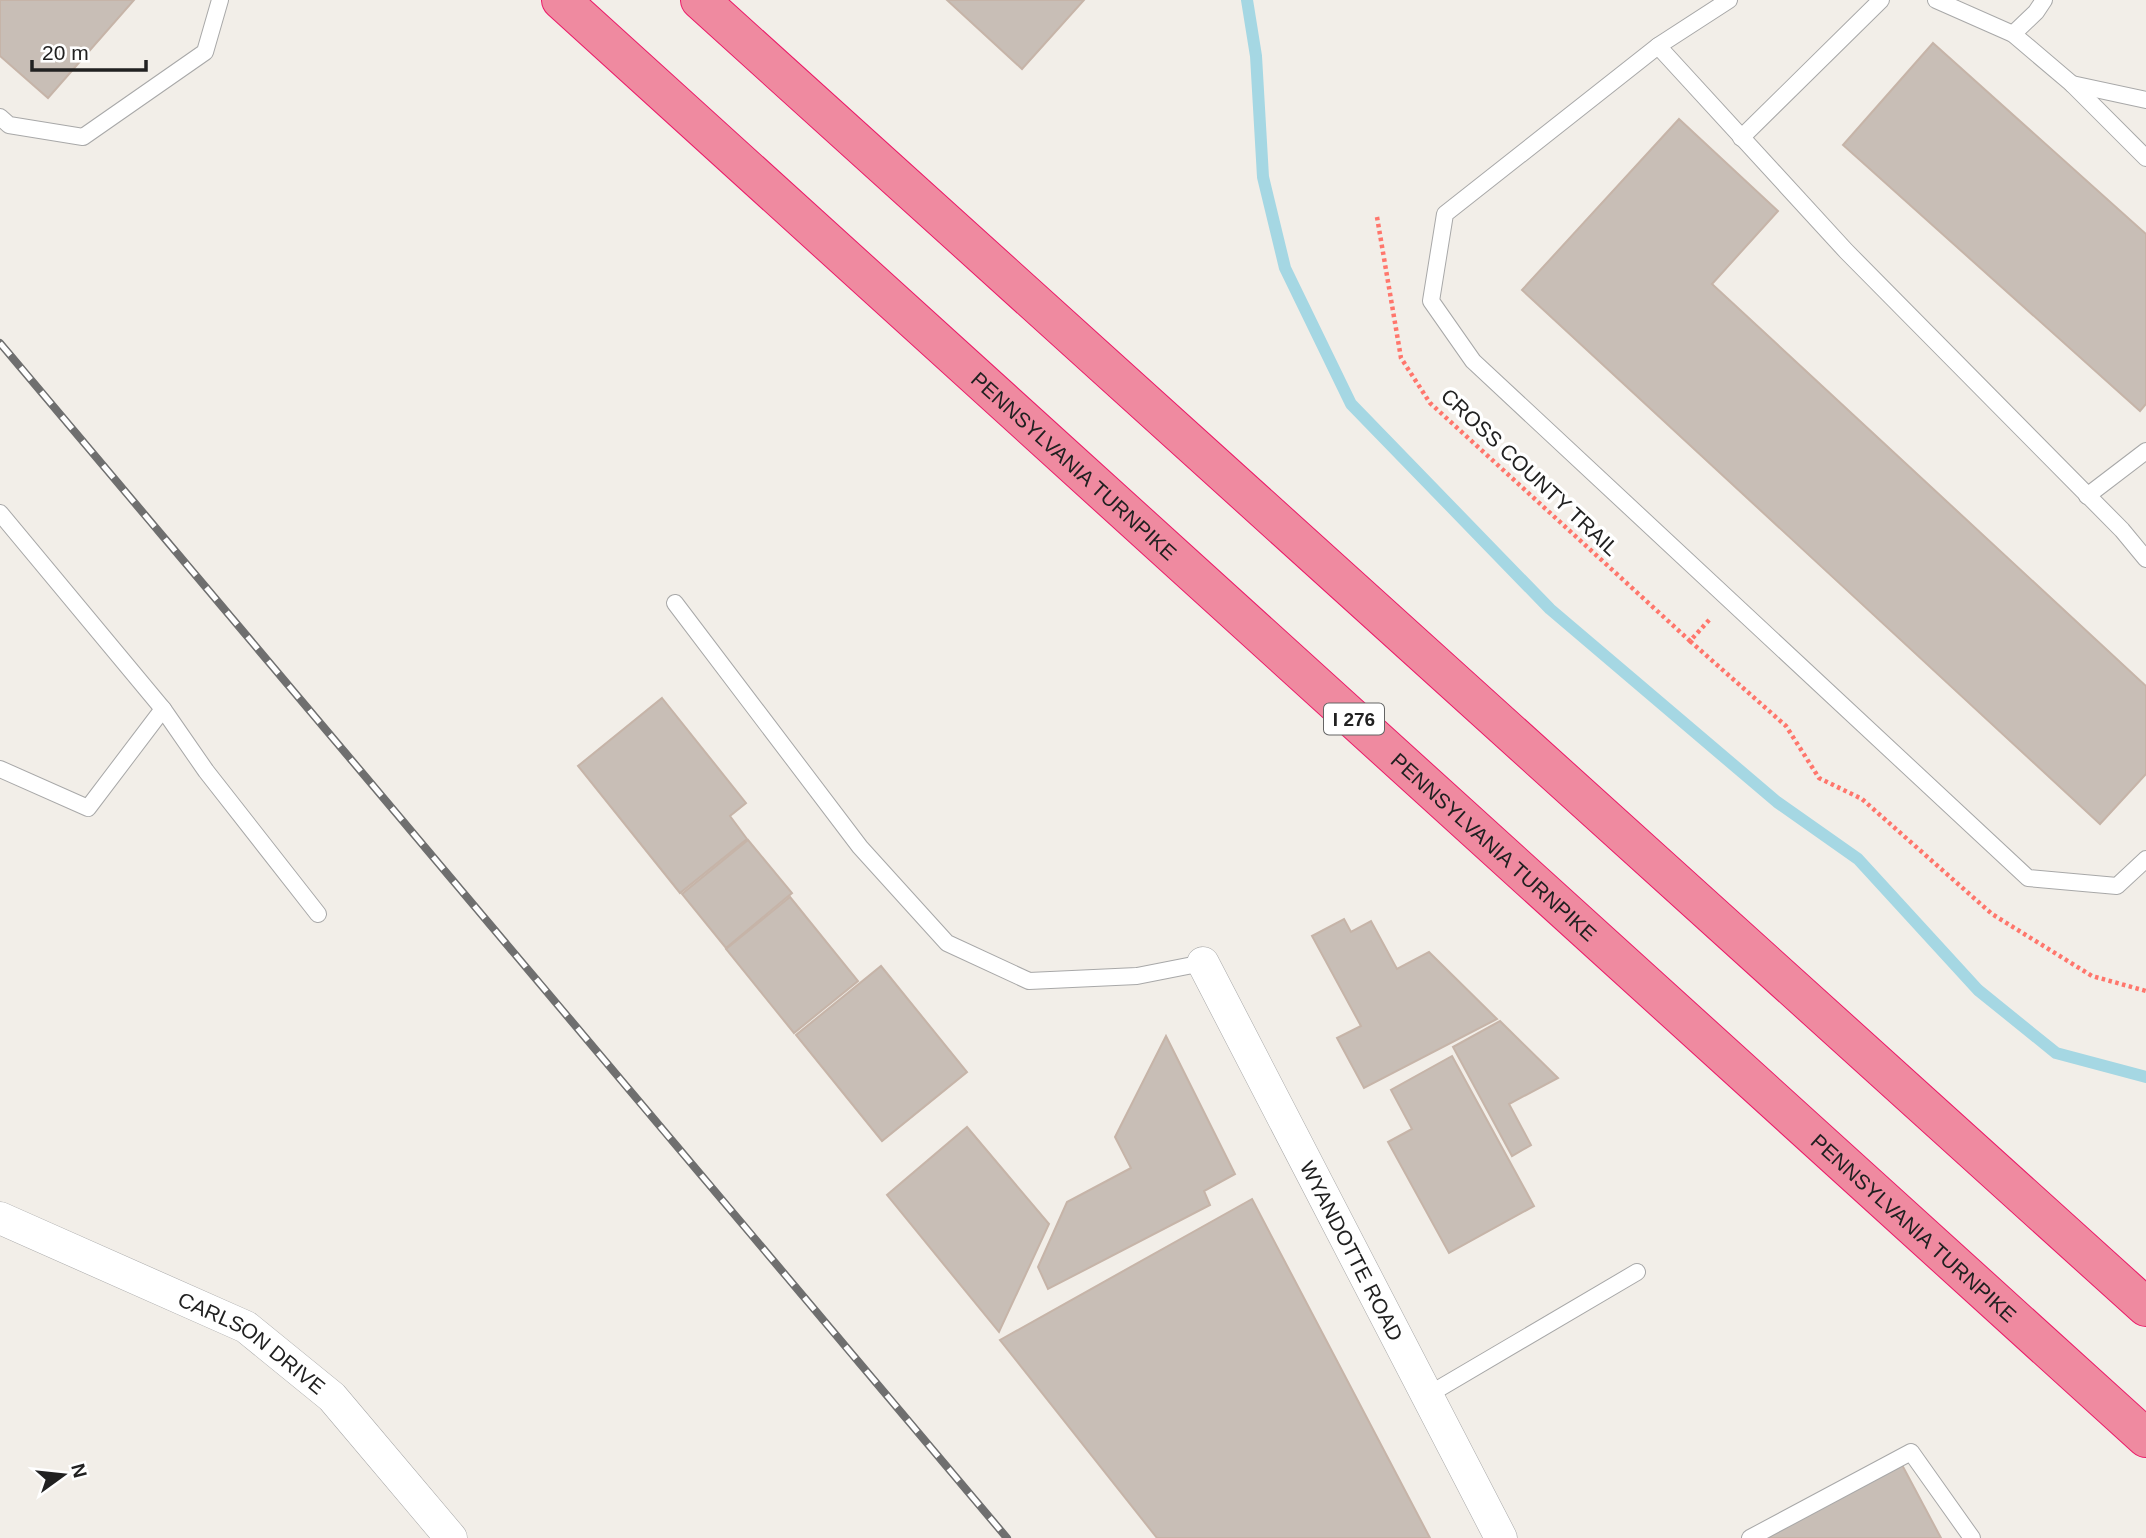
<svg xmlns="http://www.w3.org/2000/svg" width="2146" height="1538" viewBox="0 0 2146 1538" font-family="Arial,sans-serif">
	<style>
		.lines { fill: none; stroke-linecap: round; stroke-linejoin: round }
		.stream { stroke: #a5d7e3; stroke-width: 12 }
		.building { fill: #c8beb6; stroke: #c6b4a8; stroke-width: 2 }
		.lane-casing { stroke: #a8a8a8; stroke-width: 18 }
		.street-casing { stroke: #a8a8a8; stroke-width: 33 }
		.highway-casing { stroke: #eb1a68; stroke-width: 40 }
		.path { stroke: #ff766c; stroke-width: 4.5; stroke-dasharray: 3.5 3.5; stroke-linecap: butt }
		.lane { stroke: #fff; stroke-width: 16 }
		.street { stroke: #fff; stroke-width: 32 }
		.highway { stroke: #ef8aa0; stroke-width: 38 }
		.rail-casing { stroke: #6f6f6f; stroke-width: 8 }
		.rail { stroke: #fff; stroke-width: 5; stroke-dasharray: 16; stroke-linecap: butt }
		.labels { text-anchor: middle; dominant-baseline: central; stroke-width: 7; stroke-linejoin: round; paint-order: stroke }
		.shield { fill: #fff; stroke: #646464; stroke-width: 2 }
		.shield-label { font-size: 19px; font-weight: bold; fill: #212121 }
		.street-label { font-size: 21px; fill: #212121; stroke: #fff }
	</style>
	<rect width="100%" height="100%" fill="#f2eee8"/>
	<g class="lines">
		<polyline class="stream" points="1247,0 1256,56 1263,177 1285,268 1351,404 1550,609 1777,802 1858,859 1978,990 2056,1053 2146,1077"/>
	</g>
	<g class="building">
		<polygon points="0,0 134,0 48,98 0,56"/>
		<polygon points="947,0 1084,0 1022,69"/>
		<polygon points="1933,43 2146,234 2146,404 2140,411 1843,145"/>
		<polygon points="1679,119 1778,211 1712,284 2146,686 2146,774 2100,824 1522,290"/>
		<polygon points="662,698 746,803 730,816 747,839 680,893 578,766"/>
		<polygon points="748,840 792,893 726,948 682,894"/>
		<polygon points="790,897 858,981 794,1033 726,949"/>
		<polygon points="1344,919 1351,932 1371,921 1397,969 1429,952 1497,1019 1364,1088 1337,1038 1361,1026 1312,936"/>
		<polygon points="881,966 967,1072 882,1141 796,1035"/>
		<polygon points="1500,1021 1558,1078 1509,1104 1531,1145 1512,1156 1453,1047"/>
		<polygon points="1166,1036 1235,1174 1204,1191 1210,1205 1048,1289 1038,1267 1067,1202 1131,1168 1115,1137"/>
		<polygon points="1452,1056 1534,1206 1449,1253 1388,1142 1412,1129 1391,1090"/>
		<polygon points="967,1127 1049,1224 999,1332 887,1195"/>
		<polygon points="1252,1199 1430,1538 1157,1538 1000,1340"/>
		<polygon points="1901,1463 1941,1538 1761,1538"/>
	</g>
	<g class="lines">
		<defs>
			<g id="lane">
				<polyline points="1936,0 2013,34 2072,84 2146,158"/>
				<polyline points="2013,34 2036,12 2044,0"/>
				<polyline points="1658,46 1729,0"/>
				<polyline points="2072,84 2146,100"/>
				<polyline points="0,117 9,125 83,137 205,52 220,0"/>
				<polyline points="1741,138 1881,0"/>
				<polyline points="2087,496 2146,451"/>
				<polyline points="0,513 163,709 88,808 0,769"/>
				<polyline points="2146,559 2122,530 1846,251 1658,46 1445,214 1431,301 1473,361 2028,878 2117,886 2146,859"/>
				<polyline points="675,603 860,847 947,943 1029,981 1137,976 1203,963"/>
				<polyline points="163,709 206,771 318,914"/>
				<polyline points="1428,1395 1637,1272"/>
				<polyline points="1750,1538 1911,1452 1972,1538"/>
			</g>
			<g id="street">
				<path id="s1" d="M1203,963l298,575"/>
				<path id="s2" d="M0,1218l246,109 86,70 119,141"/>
			</g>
			<g id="highway">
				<path id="s3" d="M561,0l1585,1438"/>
				<polyline points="700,0 2146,1307"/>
			</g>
		</defs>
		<use href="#lane" class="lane-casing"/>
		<use href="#street" class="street-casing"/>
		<use href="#highway" class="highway-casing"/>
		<g class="path">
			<polyline points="1377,217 1401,358 1430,403 1690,641 1710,619"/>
			<polyline points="1690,641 1786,726 1819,778 1862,799 1992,914 2092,976 2146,991"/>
		</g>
		<use href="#lane" class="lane"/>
		<use href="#street" class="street"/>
		<use href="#highway" class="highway"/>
		<defs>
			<polyline id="rail" points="0,343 1007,1538"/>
		</defs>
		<use href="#rail" class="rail-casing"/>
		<use href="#rail" class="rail"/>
	</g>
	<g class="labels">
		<rect class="shield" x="1324" y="703.5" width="60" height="31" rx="5"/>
		<g class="shield-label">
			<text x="1354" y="719">I 276</text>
		</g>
		<g class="street-label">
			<text stroke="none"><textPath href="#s3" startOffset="693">PENNSYLVANIA TURNPIKE</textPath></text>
			<text transform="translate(1530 472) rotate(43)">CROSS COUNTY TRAIL</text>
			<text stroke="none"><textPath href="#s3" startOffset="1260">PENNSYLVANIA TURNPIKE</textPath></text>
			<text stroke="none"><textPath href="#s3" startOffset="1827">PENNSYLVANIA TURNPIKE</textPath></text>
			<text stroke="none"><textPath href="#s1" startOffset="324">WYANDOTTE ROAD</textPath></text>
			<text stroke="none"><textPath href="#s2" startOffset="282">CARLSON DRIVE</textPath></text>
		</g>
	</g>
	<g transform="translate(63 1475) rotate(75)" stroke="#ffffff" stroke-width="5" paint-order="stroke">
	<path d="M0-5L12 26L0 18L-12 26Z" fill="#212121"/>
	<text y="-10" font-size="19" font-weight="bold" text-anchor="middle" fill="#212121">N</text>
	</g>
	<path d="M32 60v10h114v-10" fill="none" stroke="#212121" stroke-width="3.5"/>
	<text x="42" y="60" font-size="21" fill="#212121" stroke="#ffffff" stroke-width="5" paint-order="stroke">20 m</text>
</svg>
